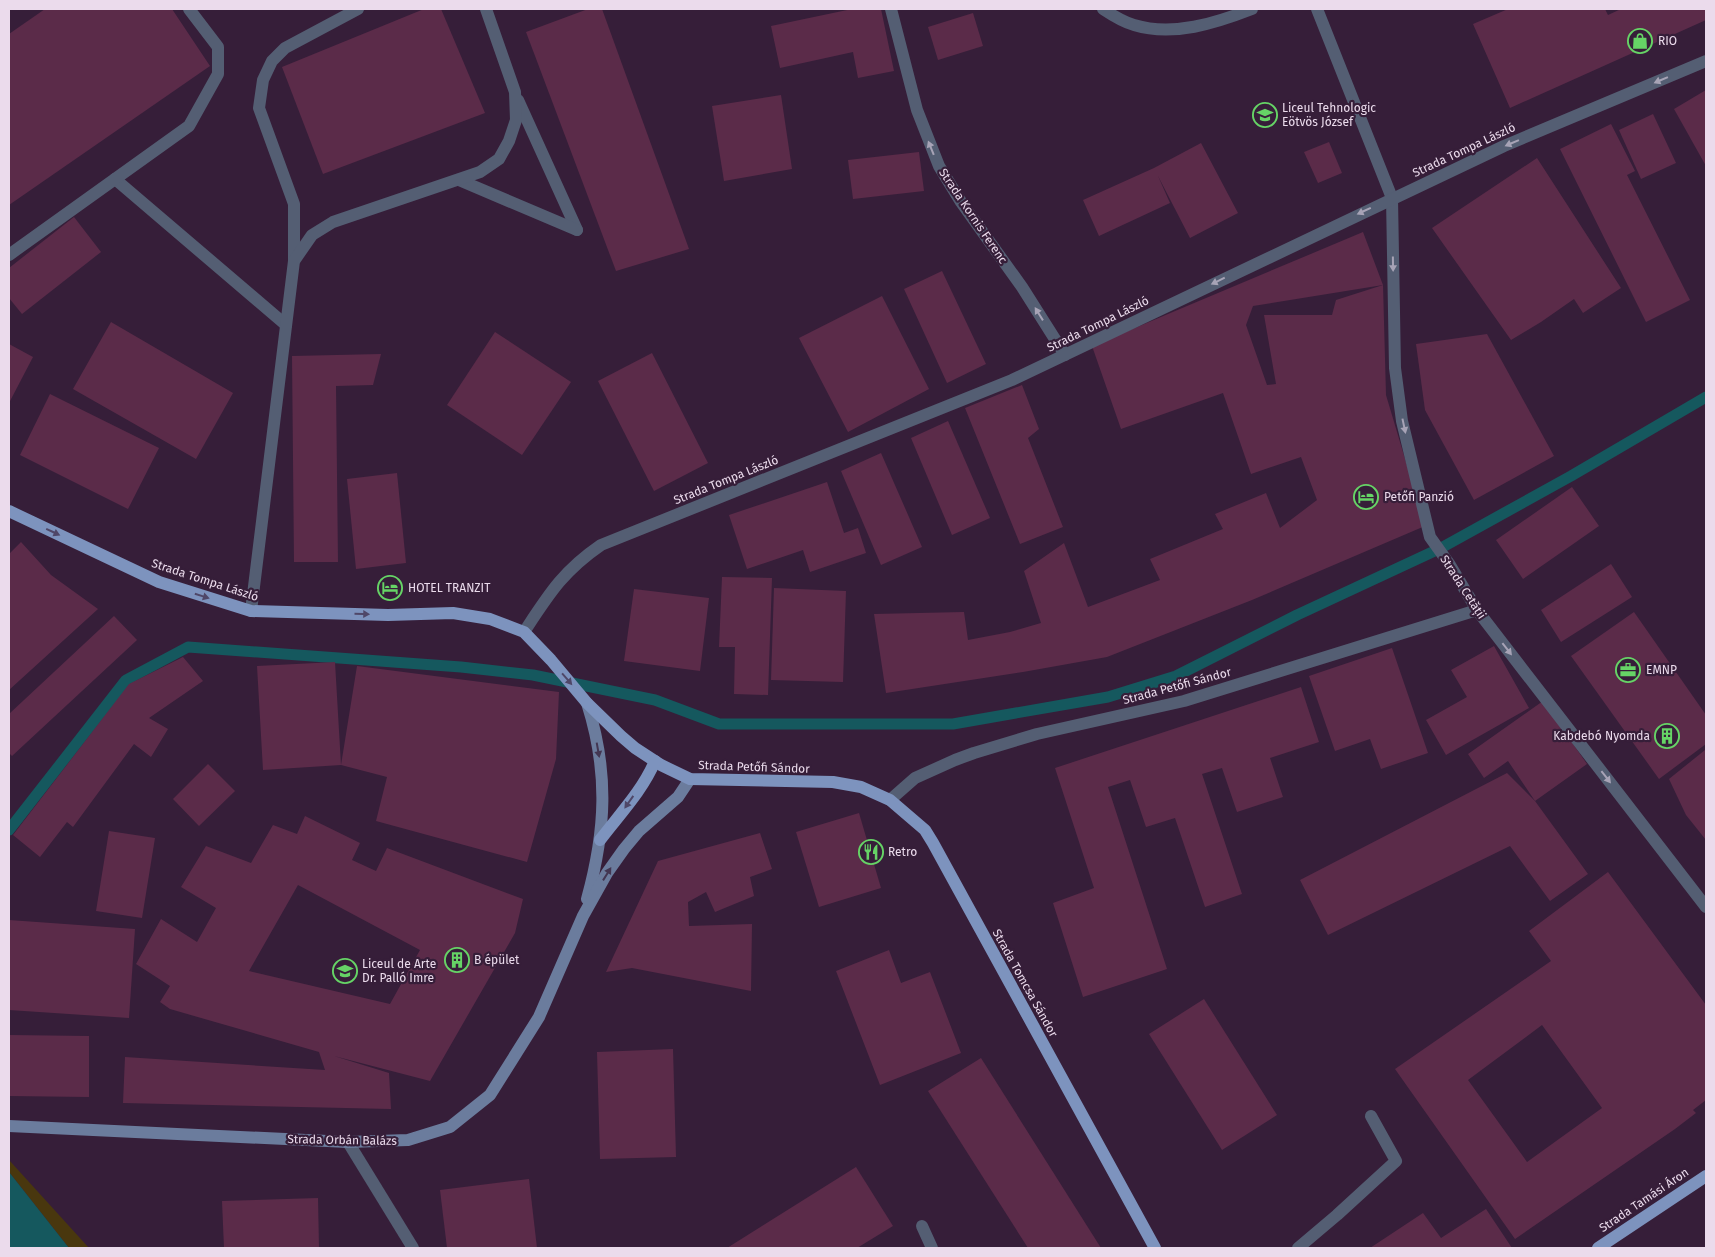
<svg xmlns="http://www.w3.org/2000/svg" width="1715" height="1257" viewBox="0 0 1715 1257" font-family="'Fira Sans',sans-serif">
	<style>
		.green { fill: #49370e }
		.water { fill: #15585e }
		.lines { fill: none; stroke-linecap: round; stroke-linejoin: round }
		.stream { stroke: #15585e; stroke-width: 11 }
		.building { fill: #5b2b49; fill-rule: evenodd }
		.lane { stroke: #545e73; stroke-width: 12 }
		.street { stroke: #545e73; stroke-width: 12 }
		.secondary { stroke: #6b7c9d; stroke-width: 12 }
		.primary { stroke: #7d93be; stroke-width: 12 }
		.oneway { fill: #a7a3b6 }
		.oneway2 { fill: #4f4768 }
		.oneway3 { fill: #433652 }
		.labels { text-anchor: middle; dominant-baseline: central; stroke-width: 4.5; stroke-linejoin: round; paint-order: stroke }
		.poi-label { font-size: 12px; fill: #ebdbec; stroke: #361e39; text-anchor: start }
		.street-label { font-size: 12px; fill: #ebdbec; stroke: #361e39 }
	</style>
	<rect width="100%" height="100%" fill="#361e39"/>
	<polygon class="green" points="9,1160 89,1248 69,1248 9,1172"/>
	<polygon class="water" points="9,1172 69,1248 9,1248"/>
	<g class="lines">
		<polyline class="stream" points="9,830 126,680 188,647 461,667 533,675 655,700 719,724 953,724 1108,697 1176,676 1297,615 1441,548 1571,476 1706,397"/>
	</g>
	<g class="building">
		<polygon points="45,9 172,9 210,66 9,205 9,34"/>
		<polygon points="424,9 441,9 485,113 323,174 282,67"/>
		<polygon points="588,9 602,9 689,249 616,271 526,32"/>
		<polygon points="852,9 881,9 894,71 858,78 853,52 780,68 771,26"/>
		<polygon points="1508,9 1605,9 1608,15 1621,9 1706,9 1706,20 1510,108 1473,24"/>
		<polygon points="973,13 983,46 938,60 928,27"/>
		<polygon points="1706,90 1706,166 1674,109"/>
		<polygon points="781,95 792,169 724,181 712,106"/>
		<polygon points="1653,114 1676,163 1641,179 1619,130"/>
		<polygon points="1611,124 1635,171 1627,175 1690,300 1646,322 1560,149"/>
		<polygon points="1329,142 1342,173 1318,183 1304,152"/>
		<polygon points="1201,143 1238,213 1190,238 1158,176 1170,203 1099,236 1083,200 1154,168"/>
		<polygon points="919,152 924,191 853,199 848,160"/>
		<polygon points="1537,158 1621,288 1583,313 1574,299 1541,322 1511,340 1432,228"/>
		<polygon points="74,217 101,252 22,314 9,298 9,268"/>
		<path d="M1363,232l20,53 3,110 39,131 -173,74 -145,57 -84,15 -137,21 -12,-79 90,-2 4,28 42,-8 31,-9 -17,-52 40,-28 24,64 72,-27 -10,-21 73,-30 -8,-15 51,-21 14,35 37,-28 -16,-43 -50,17 -28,-81 -102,36 -29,-83zM1383,285l-47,15 -4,15h-68l12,69 -9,1 -21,-60 7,-19z"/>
		<polygon points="942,271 986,364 947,383 904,289"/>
		<polygon points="882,296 929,389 848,432 799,338"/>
		<polygon points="111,322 233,393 196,459 73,389"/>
		<polygon points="495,332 571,382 522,455 447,405"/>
		<polygon points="1487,334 1554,456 1474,500 1425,410 1416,344"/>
		<polygon points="9,344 33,357 9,403"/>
		<polygon points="652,353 708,463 654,491 598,381"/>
		<polygon points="381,354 373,385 336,386 338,562 294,562 292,356"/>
		<polygon points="1022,385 1039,429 1028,438 1063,527 1020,544 965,408"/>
		<polygon points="50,394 159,448 128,509 20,455"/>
		<polygon points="948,421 990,518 952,535 911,438"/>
		<polygon points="881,453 922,547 881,565 841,471"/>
		<polygon points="397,473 406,563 356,569 347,479"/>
		<polygon points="827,482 844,533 858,528 866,553 810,572 803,550 747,569 729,515"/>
		<polygon points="1572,487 1599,526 1523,579 1496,540"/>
		<polygon points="21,542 51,575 98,609 9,690 9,554"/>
		<polygon points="1611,564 1632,597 1561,642 1541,610"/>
		<polygon points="722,577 772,578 768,695 734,694 735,647 719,647"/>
		<polygon points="774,588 846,591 843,682 771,680"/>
		<polygon points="634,589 709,598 700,671 624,661"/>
		<polygon points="1634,612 1706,715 1706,744 1659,779 1571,656"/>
		<polygon points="114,616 137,640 12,756 9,753 9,714"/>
		<polygon points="1494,646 1529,708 1446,755 1426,720 1467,697 1451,670"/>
		<polygon points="1392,648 1428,753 1381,769 1370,739 1335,751 1309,676"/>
		<polygon points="183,657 203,681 149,718 168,729 151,757 134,744 73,827 67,822 40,857 13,835 129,684"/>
		<polygon points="335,662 341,765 357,666 559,692 556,759 527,862 376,821 387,777 341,765 263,770 257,666"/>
		<polygon points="1301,687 1319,742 1270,758 1283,797 1237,812 1222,768 1202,774 1242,894 1205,907 1175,818 1146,827 1130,780 1108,787 1167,969 1083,997 1053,903 1094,888 1055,768"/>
		<polygon points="1543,701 1587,764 1535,801 1508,761 1484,778 1468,754"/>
		<polygon points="1705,750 1706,752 1706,840 1686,815 1669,779"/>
		<polygon points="208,764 235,791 199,826 173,799"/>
		<polygon points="1507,773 1535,801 1588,874 1550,901 1510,846 1328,935 1300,880"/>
		<polygon points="859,813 881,888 819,907 796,832"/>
		<path d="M305,816l55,27 -8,17 24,11 11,-23 136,51 -8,34 -85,148 -96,-25 55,17 2,36 -268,-6 2,-46 200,13 -6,-18 -149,-43 -10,-7 10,-16 -34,-22 25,-45 36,23 19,-34 -35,-21 25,-41 45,17 22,-38 24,9zM298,885l122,65 -30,54 -141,-33z"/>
		<polygon points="109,831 155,838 142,918 96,911"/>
		<polygon points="760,833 772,869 750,877 754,896 715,912 706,892 688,902 689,926 752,924 751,991 632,968 606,972 658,861"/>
		<path d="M1608,872l98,133v95l-13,10 3,3 -21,16 -160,110 -120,-170 156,-108 -22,-30zM1542,1025l60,83 -75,54 -59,-82z"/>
		<polygon points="9,920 135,929 129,1018 9,1010"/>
		<polygon points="889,950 901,983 930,972 961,1053 880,1085 836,971"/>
		<polygon points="1204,999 1277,1115 1222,1150 1149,1034"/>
		<polygon points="9,1035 89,1036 89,1097 9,1096"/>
		<polygon points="673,1049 676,1157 600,1159 597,1052"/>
		<polygon points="981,1058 1101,1248 1028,1248 928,1091"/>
		<polygon points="856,1167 893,1226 857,1248 727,1248"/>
		<polygon points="529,1179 537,1248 447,1248 440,1190"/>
		<polygon points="318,1198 319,1248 224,1248 222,1201"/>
		<polygon points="1486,1209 1512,1248 1370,1248 1423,1213 1441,1238"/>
	</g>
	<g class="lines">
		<g class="lane">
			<path d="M1103,9c9,6 20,13 31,16 39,12 82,-2 118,-16"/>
			<polyline points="1317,9 1392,198"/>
			<polyline points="518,100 577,230"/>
			<polyline points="115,179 286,325"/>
			<polyline points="459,180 577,230"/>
			<polyline points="9,255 189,126 218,74 218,47 189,9"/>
			<polyline points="294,261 294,204 259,108 263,80 272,61 285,48 358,9"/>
			<polyline points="251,611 294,261 312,235 333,222 480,172 499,159 509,141 516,120 515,92 486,9"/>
			<polyline points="348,1142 413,1248"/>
			<polyline points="922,1226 932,1248"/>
			<polyline points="1298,1248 1337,1215 1396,1161 1371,1116"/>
		</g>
		<g class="street">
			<polyline points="891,9 917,110 939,166 961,202 1022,287 1065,355"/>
			<polyline points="1392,198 1395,368 1402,421 1430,537 1450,565 1477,610 1706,907"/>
			<path d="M524,632c25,-38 39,-61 77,-87l411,-165 492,-234 202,-85"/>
			<polyline points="890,800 915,778 955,760 974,753 1037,734 1184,701 1477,610"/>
		</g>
		<g class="secondary">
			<path d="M587,703c22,69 19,127 0,196"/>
			<polyline points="9,1126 348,1142 408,1140 450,1127 490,1095 539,1017 583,916 607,873 624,849 639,831 678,797 690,779"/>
		</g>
		<g class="primary">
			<polyline points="9,511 159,582 251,611 388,615 453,613 490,619 524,632 551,660 587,703 621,736 635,748 661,765 690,779 833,782 861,787 890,800 925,830 933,843 1155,1248"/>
			<path d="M600,840c19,-25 43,-50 55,-79"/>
			<polyline points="1598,1248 1706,1176"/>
		</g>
	</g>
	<defs><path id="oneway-solid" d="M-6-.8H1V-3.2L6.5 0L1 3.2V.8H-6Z" transform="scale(1.25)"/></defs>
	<g class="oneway">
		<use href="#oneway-solid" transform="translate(1661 80) rotate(157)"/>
		<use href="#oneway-solid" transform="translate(1512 143) rotate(157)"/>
		<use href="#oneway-solid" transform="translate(931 148) rotate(-112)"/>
		<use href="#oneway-solid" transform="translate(1364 211) rotate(155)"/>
		<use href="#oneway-solid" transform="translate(1393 264) rotate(89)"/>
		<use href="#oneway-solid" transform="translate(1218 281) rotate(154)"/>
		<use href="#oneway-solid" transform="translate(1039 314) rotate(-122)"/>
		<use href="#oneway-solid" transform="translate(1404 426) rotate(78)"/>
		<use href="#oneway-solid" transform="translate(1507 649) rotate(52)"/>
		<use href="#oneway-solid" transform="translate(1606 777) rotate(52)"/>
	</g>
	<g class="oneway2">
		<use href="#oneway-solid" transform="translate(53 532) rotate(25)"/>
		<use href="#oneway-solid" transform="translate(202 596) rotate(17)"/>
		<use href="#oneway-solid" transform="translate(362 614) rotate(1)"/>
		<use href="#oneway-solid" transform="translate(567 679) rotate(49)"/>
		<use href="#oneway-solid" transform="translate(629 802) rotate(125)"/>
	</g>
	<g class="oneway3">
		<use href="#oneway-solid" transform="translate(598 750) rotate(80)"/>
		<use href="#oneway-solid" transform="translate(607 874) rotate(-58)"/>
	</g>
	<defs>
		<symbol id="shop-ring" viewBox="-11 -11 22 22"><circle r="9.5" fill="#361e39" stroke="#66d466" stroke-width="1.5"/><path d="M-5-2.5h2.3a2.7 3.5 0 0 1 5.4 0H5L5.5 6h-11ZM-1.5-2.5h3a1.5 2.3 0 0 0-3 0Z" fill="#66d466"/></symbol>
		<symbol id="school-ring" viewBox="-11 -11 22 22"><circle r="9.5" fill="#361e39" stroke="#66d466" stroke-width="1.5"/><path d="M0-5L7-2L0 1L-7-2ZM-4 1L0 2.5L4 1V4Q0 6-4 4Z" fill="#66d466"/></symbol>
		<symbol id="hotel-ring" viewBox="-11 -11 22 22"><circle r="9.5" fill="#361e39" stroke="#66d466" stroke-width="1.5"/><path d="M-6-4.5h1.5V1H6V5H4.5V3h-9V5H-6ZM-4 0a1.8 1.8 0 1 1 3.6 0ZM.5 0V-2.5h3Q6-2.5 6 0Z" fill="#66d466"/></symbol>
		<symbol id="office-ring" viewBox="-11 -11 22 22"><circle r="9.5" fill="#361e39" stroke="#66d466" stroke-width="1.5"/><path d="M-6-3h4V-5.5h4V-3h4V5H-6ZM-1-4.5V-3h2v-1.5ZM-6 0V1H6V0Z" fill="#66d466"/></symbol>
		<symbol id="building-ring" viewBox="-11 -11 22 22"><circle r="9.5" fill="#361e39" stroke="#66d466" stroke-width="1.5"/><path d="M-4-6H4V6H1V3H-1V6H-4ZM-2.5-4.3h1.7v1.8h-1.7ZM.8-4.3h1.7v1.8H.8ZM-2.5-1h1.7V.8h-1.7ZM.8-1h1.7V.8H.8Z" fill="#66d466"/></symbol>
		<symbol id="restaurant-ring" viewBox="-11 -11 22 22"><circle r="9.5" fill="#361e39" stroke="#66d466" stroke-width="1.5"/><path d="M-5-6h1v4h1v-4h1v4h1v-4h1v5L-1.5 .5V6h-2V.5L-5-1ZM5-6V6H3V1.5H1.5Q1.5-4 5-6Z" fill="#66d466"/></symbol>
	</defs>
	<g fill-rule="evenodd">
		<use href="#shop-ring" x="1626" y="27" width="28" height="28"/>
		<use href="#school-ring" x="1251" y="101" width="28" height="28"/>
		<use href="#hotel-ring" x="1352" y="483" width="28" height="28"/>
		<use href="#hotel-ring" x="376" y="574" width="28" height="28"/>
		<use href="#office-ring" x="1614" y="656" width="28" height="28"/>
		<use href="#building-ring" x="1653" y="722" width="28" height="28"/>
		<use href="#restaurant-ring" x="857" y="838" width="28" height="28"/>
		<use href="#building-ring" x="443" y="946" width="28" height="28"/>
		<use href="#school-ring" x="331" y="957" width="28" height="28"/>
	</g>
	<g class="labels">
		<g class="poi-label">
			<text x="1658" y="41">RIO</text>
			<text x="1282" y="108">Liceul Tehnologic<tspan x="1282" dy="14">Eötvös József</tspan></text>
			<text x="1384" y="497">Petőfi Panzió</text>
			<text x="408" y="588">HOTEL TRANZIT</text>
			<text x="1646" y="670">EMNP</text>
			<text x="1650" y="736" text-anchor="end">Kabdebó Nyomda</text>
			<text x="888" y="852">Retro</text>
			<text x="474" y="960">B épület</text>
			<text x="362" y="964">Liceul de Arte<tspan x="362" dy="14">Dr. Palló Imre</tspan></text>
		</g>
		<g class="street-label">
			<text transform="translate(1464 150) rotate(-25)">Strada Tompa László</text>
			<text transform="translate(973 216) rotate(56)">Strada Kornis Ferenc</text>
			<text transform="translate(1098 324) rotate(-26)">Strada Tompa László</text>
			<text transform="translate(726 480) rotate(-22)">Strada Tompa László</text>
			<text transform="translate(205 580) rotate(18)">Strada Tompa László</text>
			<text transform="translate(1463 587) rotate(57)">Strada Cetății</text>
			<text transform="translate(1177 686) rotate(-15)">Strada Petőfi Sándor</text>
			<text transform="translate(754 767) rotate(2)">Strada Petőfi Sándor</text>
			<text transform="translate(1025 983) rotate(61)">Strada Tomcsa Sándor</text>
			<text transform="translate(342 1140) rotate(1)">Strada Orbán Balázs</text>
			<text transform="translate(1644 1200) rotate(-34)">Strada Tamási Áron</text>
		</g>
	</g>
	<rect width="1715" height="1257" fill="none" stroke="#ebdbec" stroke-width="20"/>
</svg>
